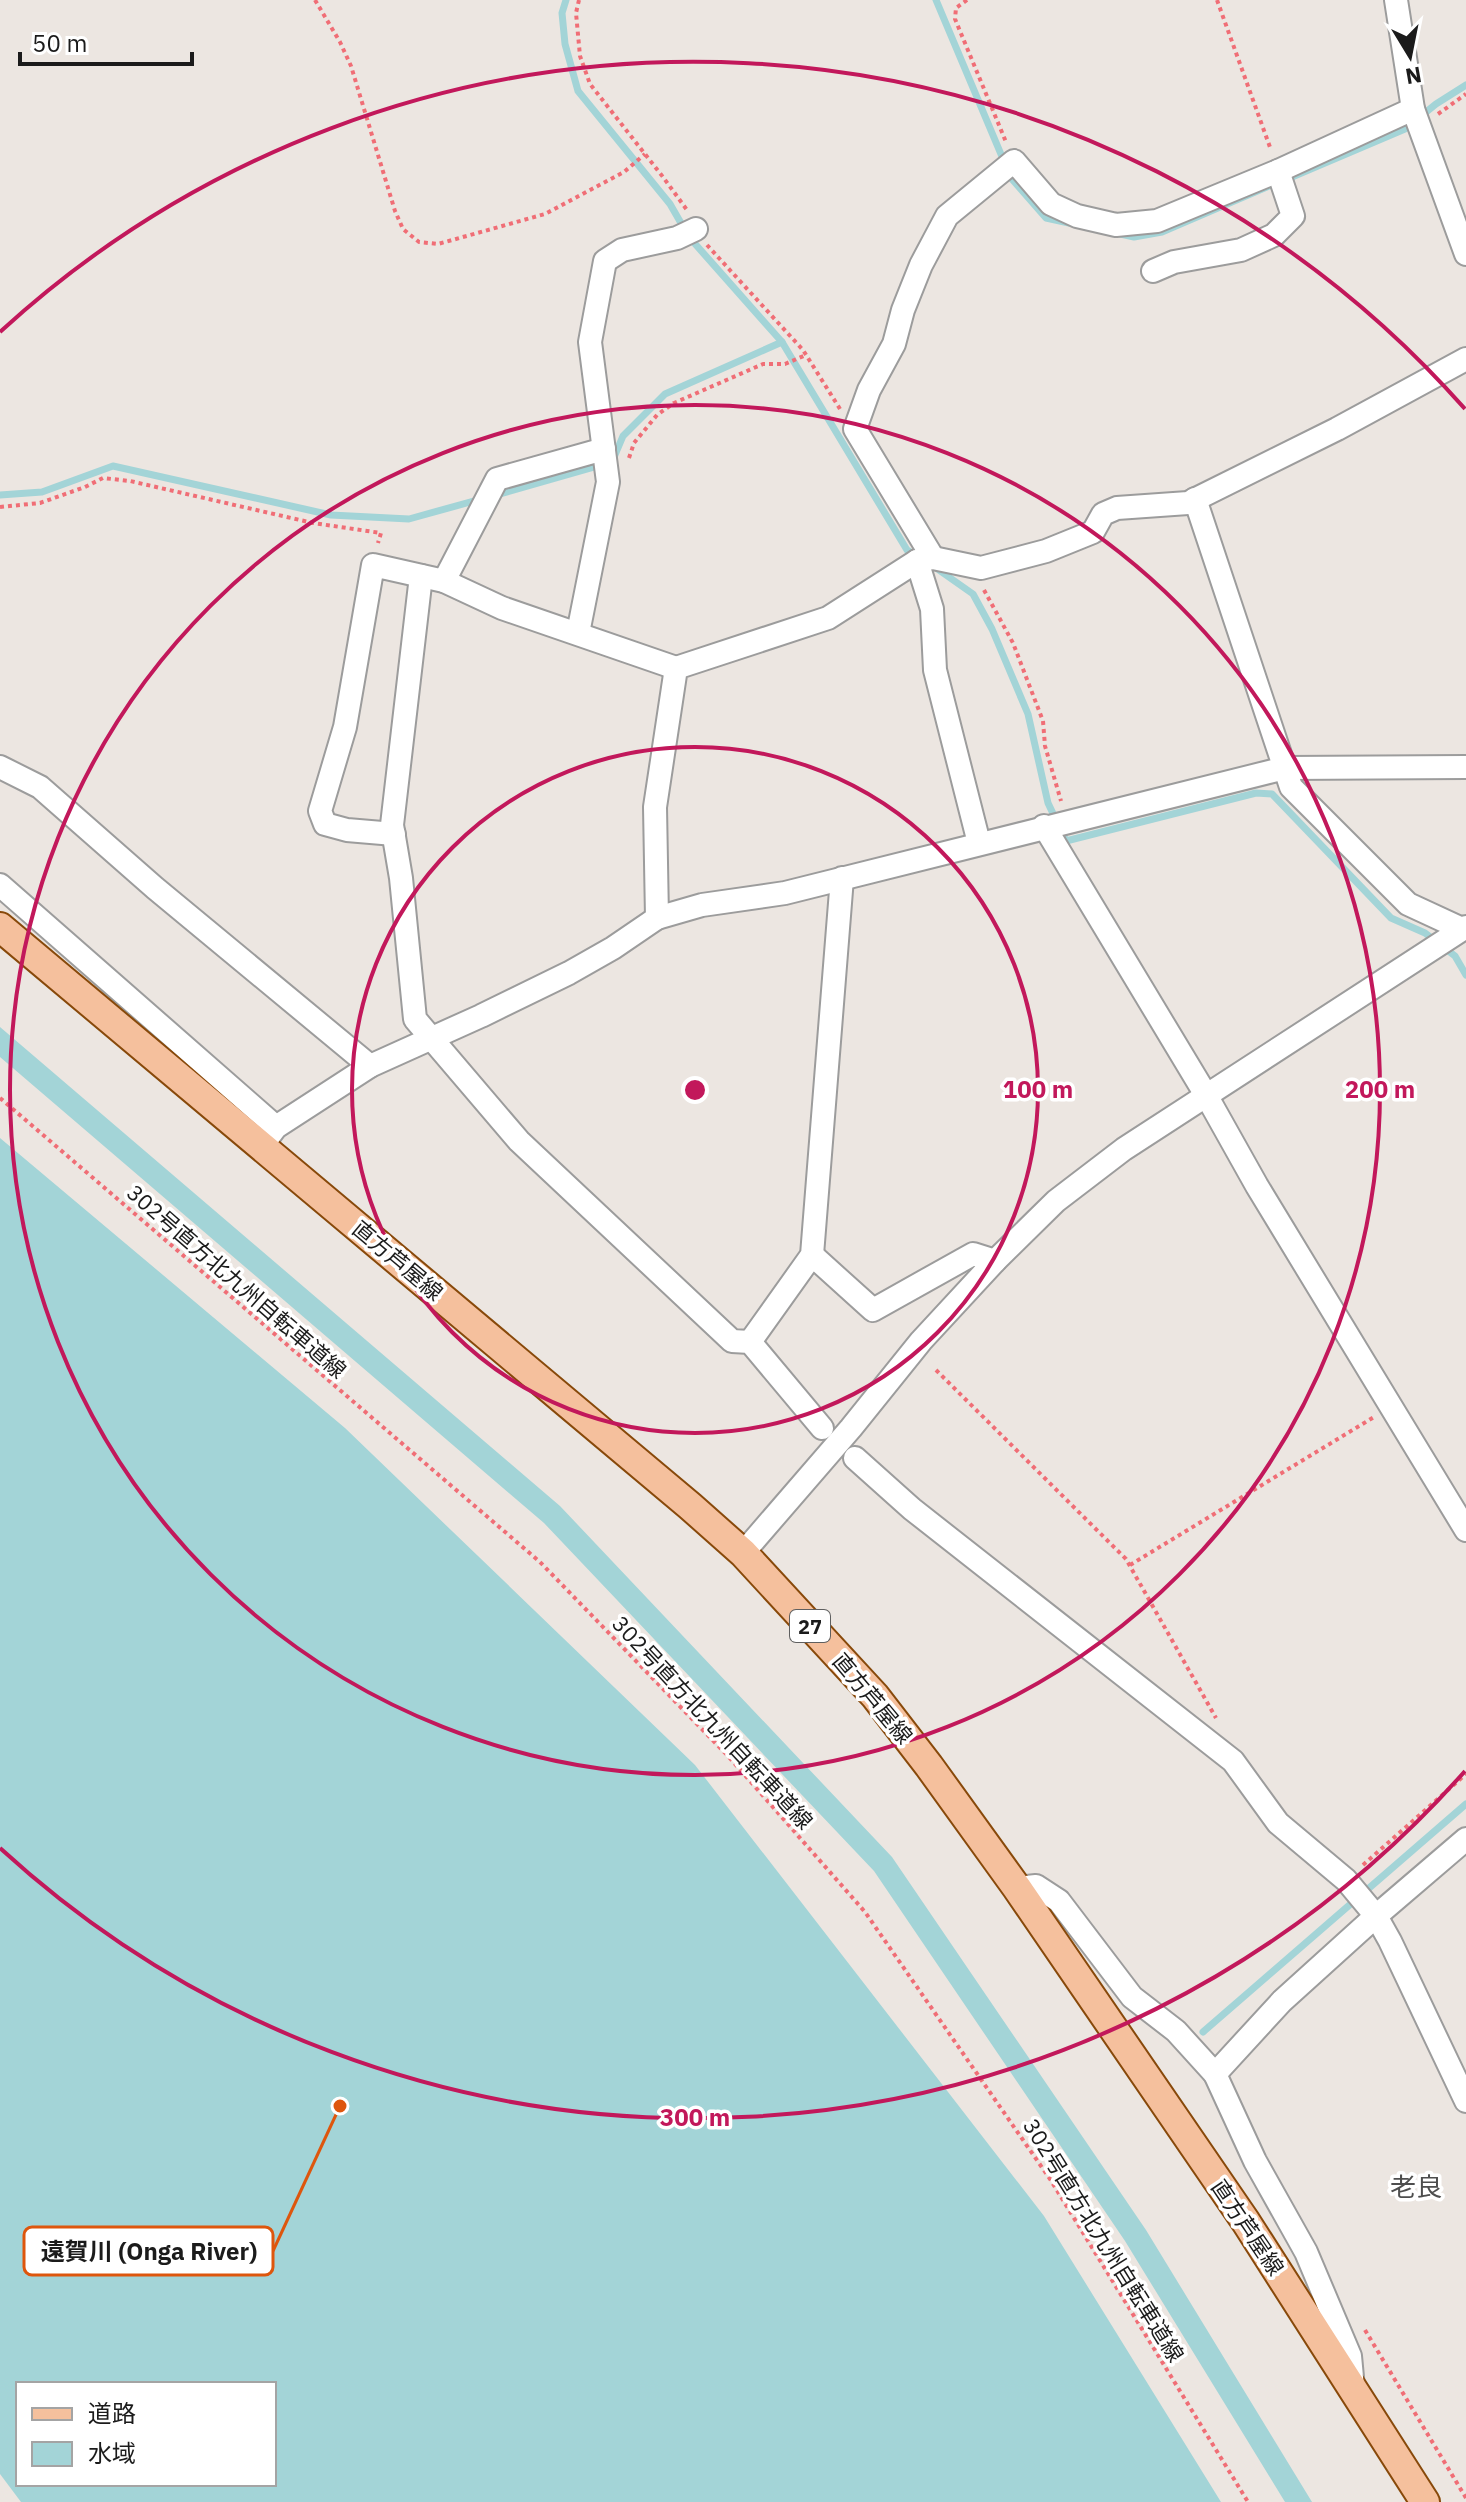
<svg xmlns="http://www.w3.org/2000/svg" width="1466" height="2502" viewBox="0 0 1466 2502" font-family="'IBM Plex Sans','Noto Sans JP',sans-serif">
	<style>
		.water { fill: #a3d4d7; fill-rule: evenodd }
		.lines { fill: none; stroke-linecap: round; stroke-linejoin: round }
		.stream { stroke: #a3d4d7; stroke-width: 7 }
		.minor-casing { stroke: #9c9c9c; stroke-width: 26 }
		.major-casing { stroke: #88490a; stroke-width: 32 }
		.path { stroke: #f06e76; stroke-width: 4; stroke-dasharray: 4 4; stroke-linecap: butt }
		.minor { stroke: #fff; stroke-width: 22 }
		.major { stroke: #f5c09d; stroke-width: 28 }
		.ring { fill: none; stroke: #c2185b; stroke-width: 4 }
		.labels { text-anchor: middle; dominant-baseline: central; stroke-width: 7; stroke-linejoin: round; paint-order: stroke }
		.shield { fill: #fff; stroke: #5f5f5f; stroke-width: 2 }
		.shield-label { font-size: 20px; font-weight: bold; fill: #1b1b1b }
		.street-label { font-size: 22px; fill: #1b1b1b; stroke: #fff }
		.quarter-label { font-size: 26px; fill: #4e4e4e; stroke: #fff }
		.centre { fill: #c2185b; stroke: #fff; stroke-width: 4 }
		.ring-label { font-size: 24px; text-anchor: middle; font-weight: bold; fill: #c2185b; stroke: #fff; stroke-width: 7; stroke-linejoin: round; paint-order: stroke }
		.leader { fill: none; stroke: #de560d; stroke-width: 3 }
		.callout-dot { fill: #de560d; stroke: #fff; stroke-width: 3 }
		.callout { fill: #fff; stroke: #de560d; stroke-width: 3 }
		.callout-label { font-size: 24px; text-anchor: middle; font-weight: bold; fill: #1b1b1b }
	</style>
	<rect width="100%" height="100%" fill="#ece6e1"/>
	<g class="water">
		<polygon points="0,1027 560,1506 892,1857 1146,2230 1312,2502 1285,2502 1125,2241 874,1871 544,1523 0,1057"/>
		<path d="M0,1138l345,290 350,337 349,451 177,286h-1200l-21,-28zM274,2384v100h-256v-100z"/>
	</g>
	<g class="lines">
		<g class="stream">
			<polyline points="566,0 562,13 565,44 578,91 670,204 689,237 782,342 907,550 918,557"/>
			<polyline points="936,0 1011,178 1046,218 1069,223"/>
			<polyline points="1285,180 1405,129 1436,104 1466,85"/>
			<polyline points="1116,233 1134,237 1162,232 1269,186"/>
			<polyline points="0,495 42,492 113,466 331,515 409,519 481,499"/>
			<polyline points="493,496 612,462 623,436 665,394 782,342"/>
			<polyline points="936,568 973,594 992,629 1028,714 1048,803 1066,841 1256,793 1272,794 1391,918 1425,933 1455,956 1466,975"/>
			<polyline points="1203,2032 1466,1804"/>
		</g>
		<defs>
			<g id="minor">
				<polyline points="1396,0 1413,109 1466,254"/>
				<polyline points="1153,271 1174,262 1241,250 1274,235 1293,216 1278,171"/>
				<polyline points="1195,499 1291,787 1408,904 1462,929"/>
				<polyline points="933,558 981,568 1046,551 1093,532 1103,514 1117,508 1188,503 1337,429 1466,359"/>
				<polyline points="917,561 932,609 935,670 979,843"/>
				<polyline points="421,576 392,825 401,878 415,1019 519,1141 732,1341 750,1342 822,1428"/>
				<polyline points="444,581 497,479 604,449"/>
				<polyline points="578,633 608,482 590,342 605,261 622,250 677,238 696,229"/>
				<polyline points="0,767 40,787 155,888 370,1066"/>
				<polyline points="1044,826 1206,1095 1257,1186 1466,1530"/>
				<polyline points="394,834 347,830 325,824 320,811 345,727 373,565 444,581 502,608 676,668"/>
				<polyline points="0,885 276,1127"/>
				<polyline points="657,918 655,807 676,668 828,618 917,561 933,558 855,429 869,390 894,344 903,310 921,265 947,216 1014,161 1051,204 1077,216 1116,225 1157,221 1278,171 1413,109"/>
				<polyline points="261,1147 276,1127 370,1066 481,1016 569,973 613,948 657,918 702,905 785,893 1285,768 1466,767"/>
				<polyline points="812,1255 873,1310 973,1254 995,1261"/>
				<polyline points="750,1342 812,1255 842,878"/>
				<polyline points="855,1458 912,1509 1233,1761 1278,1823 1346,1880 1376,1916 1390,1941 1466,2101"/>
				<polyline points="743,1553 851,1428 921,1341 995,1261 1056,1201 1124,1149 1466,927"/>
				<polyline points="1017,1888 1036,1886 1059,1901 1132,1997 1176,2031 1215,2074"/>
				<polyline points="1353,2388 1350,2356 1306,2252 1255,2161 1215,2074 1282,2001 1376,1916 1466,1839"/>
			</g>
			<polyline id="major" points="0,927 690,1506 743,1553 875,1696 929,1766 1017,1888 1246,2222 1425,2502"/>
		</defs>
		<use href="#minor" class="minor-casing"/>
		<use href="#major" class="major-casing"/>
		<g class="path">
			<polyline points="315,0 340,42 351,66 395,211 403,229 419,242 438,244 545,214 624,172 645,154"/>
			<polyline points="579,0 576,13 580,56 590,84 663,177 687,210"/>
			<polyline points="967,0 956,8 955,19 1006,142"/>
			<polyline points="1217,0 1271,150"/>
			<polyline points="1438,114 1466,94"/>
			<polyline points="707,245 803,350 840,409"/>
			<polyline points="629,458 634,443 657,415 674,403 763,364 785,364 806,355"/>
			<polyline points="0,507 40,503 85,487 103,478 130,481 313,523 381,533 378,543"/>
			<polyline points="984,590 1013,643 1043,721 1045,746 1061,801"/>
			<polyline points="0,1098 540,1562 728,1756 865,1912 1050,2179 1248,2502"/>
			<polyline points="936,1370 1126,1559 1216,1718"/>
			<polyline points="1130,1565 1374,1417"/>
			<polyline points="1363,1865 1466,1774"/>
			<polyline points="1365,2330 1466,2498"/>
		</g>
		<use href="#minor" class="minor"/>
		<use href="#major" class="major"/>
	</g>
	<g class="ring">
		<circle cx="695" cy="1090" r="343"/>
		<circle cx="695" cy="1090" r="685"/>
		<path d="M1465 1771A1028 1028 0 0 1 0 1848M0 332A1028 1028 0 0 1 1465 409"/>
	</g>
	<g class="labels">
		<rect class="shield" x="790" y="1610" width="40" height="32" rx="6"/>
		<g class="shield-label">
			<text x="810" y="1626">27</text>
		</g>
		<g class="street-label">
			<text transform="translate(398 1260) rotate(40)">直方芦屋線</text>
			<text transform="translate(237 1281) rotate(41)">302号直方北九州自転車道線</text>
			<text transform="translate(873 1698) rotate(50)">直方芦屋線</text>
			<text transform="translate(713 1722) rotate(47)">302号直方北九州自転車道線</text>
			<text transform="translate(1248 2227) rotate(56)">直方芦屋線</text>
			<text transform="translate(1104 2240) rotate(58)">302号直方北九州自転車道線</text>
		</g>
		<g class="quarter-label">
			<text x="1416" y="2186">老良</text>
		</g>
	</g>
	<circle cx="695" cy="1090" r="12" class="centre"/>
	<g class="ring-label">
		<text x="1038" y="1098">100 m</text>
		<text x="1380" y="1098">200 m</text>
		<text x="695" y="2126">300 m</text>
	</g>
	<path class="leader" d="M340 2106L273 2251"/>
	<circle class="callout-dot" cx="340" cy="2106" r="8"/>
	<rect class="callout" x="24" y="2227" width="249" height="48" rx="8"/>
	<g class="callout-label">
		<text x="149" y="2260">遠賀川 (Onga River)</text>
	</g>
	<rect x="16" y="2382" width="260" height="104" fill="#ffffff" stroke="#a4a4a4" stroke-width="2"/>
	<rect x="32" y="2408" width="40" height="12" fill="#f5c09d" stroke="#a4a4a4" stroke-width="2"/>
	<text x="88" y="2422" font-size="24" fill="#1b1b1b">道路</text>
	<rect x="32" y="2442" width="40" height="24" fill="#a3d4d7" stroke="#a4a4a4" stroke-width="2"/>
	<text x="88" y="2462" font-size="24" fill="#1b1b1b">水域</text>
	<g transform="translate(1410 56) rotate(170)" stroke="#ffffff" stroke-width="6" paint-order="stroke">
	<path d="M0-6L14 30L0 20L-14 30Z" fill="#1b1b1b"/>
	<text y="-12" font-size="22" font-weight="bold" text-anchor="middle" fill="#1b1b1b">N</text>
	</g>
	<path d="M20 52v12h172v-12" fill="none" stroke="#1b1b1b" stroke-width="4"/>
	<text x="32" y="52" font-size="24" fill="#1b1b1b" stroke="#ffffff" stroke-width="6" paint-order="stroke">50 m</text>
</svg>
